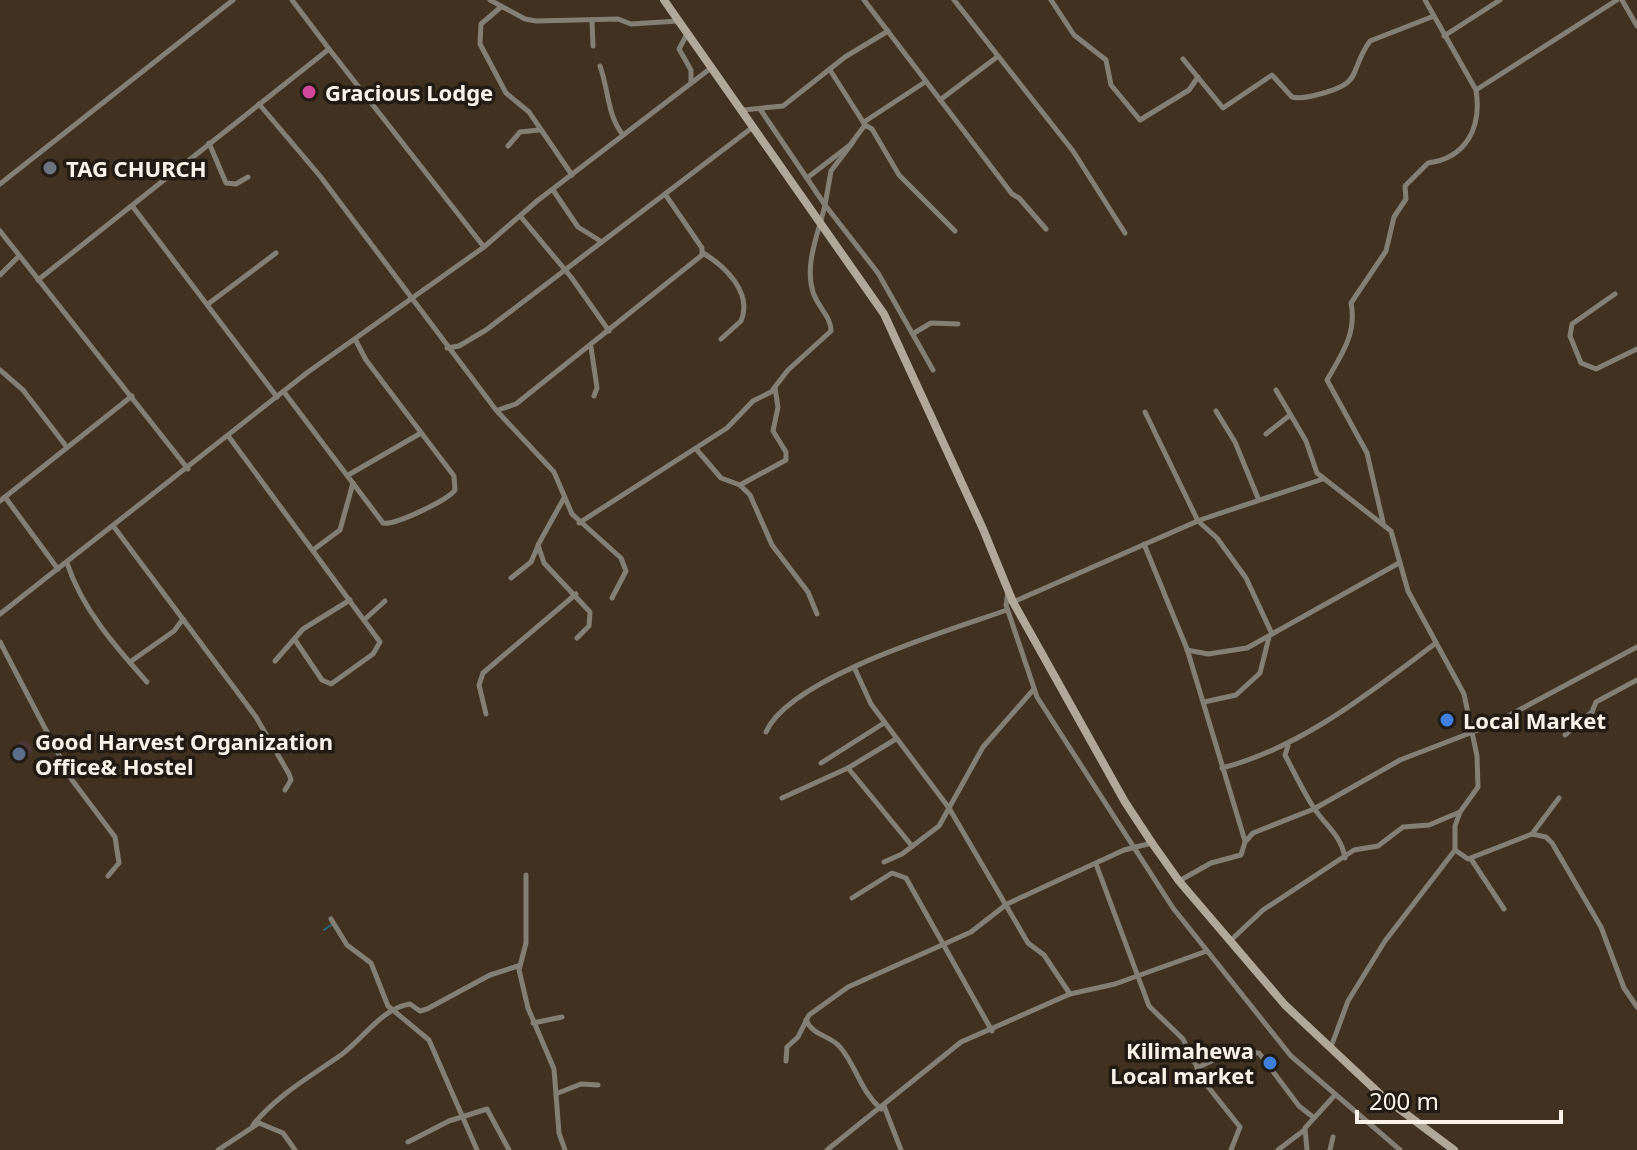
<svg xmlns="http://www.w3.org/2000/svg" width="1637" height="1150" viewBox="0 0 1637 1150" font-family="'Noto Sans',sans-serif">
	<style>
		.commercial { fill: #4b3636 }
		.lines { fill: none; stroke-linecap: round; stroke-linejoin: round }
		.stream { stroke: #29687c; stroke-width: 2 }
		.street { stroke: #847f75; stroke-width: 5 }
		.secondary { stroke: #b1a899; stroke-width: 8 }
		.hotel-dot { fill: #d1479c; stroke: #221b13; stroke-width: 3 }
		.worship-dot { fill: #6b7280; stroke: #221b13; stroke-width: 3 }
		.shop-dot { fill: #3f7fe0; stroke: #221b13; stroke-width: 3 }
		.service-dot { fill: #5c6f8a; stroke: #221b13; stroke-width: 3 }
		.labels { text-anchor: middle; dominant-baseline: central; stroke-width: 7; stroke-linejoin: round; paint-order: stroke }
		.poi-label { font-size: 22px; font-weight: bold; fill: #fcf2e7; stroke: #221b13; text-anchor: start }
	</style>
	<rect width="100%" height="100%" fill="#413121"/>
	<circle class="commercial" cx="23" cy="750" r="9"/>
	<g class="lines">
		<polyline class="stream" points="324,930 331,925"/>
		<g class="street">
			<polyline points="292,0 329,49"/>
			<polyline points="490,0 525,19 536,21 618,19 631,24 678,21"/>
			<polyline points="864,0 1012,194 1019,198 1046,229"/>
			<polyline points="954,0 1073,151 1125,233"/>
			<polyline points="1051,0 1074,35 1106,60 1111,85 1140,120 1189,90 1198,77"/>
			<polyline points="1425,0 1476,90 1617,0"/>
			<polyline points="1622,0 1637,26"/>
			<polyline points="501,7 481,24 480,44 506,93 529,112 572,175"/>
			<polyline points="592,21 593,46"/>
			<polyline points="687,34 679,49 691,70 691,83"/>
			<polyline points="1444,36 1500,0"/>
			<path d="M1183,59l40,49 49,-33 20,22c8,2 16,0 24,-2 50,-12 31,-22 54,-54l64,-25"/>
			<path d="M600,66c9,25 7,49 23,69"/>
			<polyline points="940,100 997,57"/>
			<polyline points="259,104 320,176 496,410 554,472 572,514 621,558 626,571 612,598"/>
			<polyline points="743,110 783,106 845,57 888,31"/>
			<polyline points="864,122 925,82"/>
			<polyline points="865,125 872,129 899,175 955,231"/>
			<polyline points="853,142 831,171 825,205 878,273 933,370"/>
			<polyline points="209,143 226,183 236,184 248,177"/>
			<polyline points="508,146 520,132 539,130"/>
			<polyline points="807,178 850,145 865,125 830,70"/>
			<polyline points="0,184 233,0"/>
			<polyline points="553,190 578,227 602,242"/>
			<polyline points="133,207 277,397"/>
			<polyline points="521,217 571,277 609,331"/>
			<polyline points="0,231 188,469"/>
			<path d="M703,253c22,13 50,40 38,68l-20,18"/>
			<polyline points="0,275 19,256"/>
			<polyline points="38,280 329,49 484,247"/>
			<polyline points="1615,294 1572,324 1570,336 1581,363 1596,369 1637,349"/>
			<polyline points="208,304 276,253"/>
			<polyline points="914,333 931,323 958,324"/>
			<polyline points="591,347 597,388 594,396"/>
			<polyline points="447,348 459,346 486,330 753,127"/>
			<polyline points="0,370 23,390 66,446"/>
			<path d="M284,392l99,131c11,3 65,-23 72,-33l-1,-14 -88,-116 -11,-21"/>
			<polyline points="498,410 516,404 702,255 702,248 665,194"/>
			<polyline points="1216,411 1235,442 1258,498"/>
			<polyline points="1145,412 1198,521 1217,538 1246,578 1272,634"/>
			<polyline points="1266,434 1290,415"/>
			<polyline points="229,437 380,642 373,654 331,684 322,680 295,640"/>
			<polyline points="697,450 721,478 740,485 750,495 772,545 808,592 817,614"/>
			<polyline points="350,474 421,433"/>
			<polyline points="740,485 786,460 786,452 773,431 778,407 775,388"/>
			<polyline points="5,497 58,569"/>
			<polyline points="564,498 538,545 544,563 590,612 589,626 577,638"/>
			<polyline points="0,501 132,396"/>
			<path d="M1383,522l-16,-69 -40,-73c15,-26 30,-47 24,-77l35,-52 8,-34 12,-18 -1,-13 23,-23c38,-5 54,-35 48,-73"/>
			<path d="M579,523l148,-95 26,-27 18,-9 17,-22 43,-39c0,-15 -14,-25 -18,-39 -9,-28 6,-60 12,-87l-65,-96"/>
			<polyline points="114,527 256,717 289,774 291,780 285,790"/>
			<polyline points="1144,544 1187,649 1245,841"/>
			<polyline points="313,550 340,530 353,483"/>
			<path d="M67,563c15,46 48,83 80,119"/>
			<polyline points="511,578 531,562 538,546"/>
			<polyline points="1008,592 1006,605 1037,697 1173,908 1291,1056 1400,1150"/>
			<polyline points="1013,602 1200,520 1323,479"/>
			<polyline points="0,614 308,372 484,247 537,201 711,68"/>
			<polyline points="364,620 385,601"/>
			<polyline points="0,642 72,780 115,837 119,863 108,876"/>
			<polyline points="1187,650 1208,654 1247,648 1399,563"/>
			<polyline points="275,661 303,629 350,600"/>
			<polyline points="130,662 174,631 183,619"/>
			<polyline points="854,667 871,704 949,808 1028,943 1044,955 1070,994"/>
			<polyline points="1204,702 1236,695 1260,673 1269,637"/>
			<polyline points="486,714 479,685 483,673 576,594"/>
			<path d="M766,732c24,-55 185,-102 241,-122"/>
			<polyline points="1565,735 1592,712 1596,702 1637,680"/>
			<path d="M1288,746l-3,9c9,17 17,34 27,50 12,20 29,29 33,53"/>
			<polyline points="821,763 884,723"/>
			<polyline points="848,768 912,846"/>
			<path d="M1222,768c81,-21 148,-76 214,-125"/>
			<polyline points="782,798 848,768 896,739"/>
			<polyline points="1532,834 1546,837 1552,843 1601,927 1624,988 1637,1007"/>
			<polyline points="1455,850 1468,859 1532,834 1559,798"/>
			<polyline points="1471,859 1504,909"/>
			<polyline points="884,862 902,854 939,826 983,747 1034,689"/>
			<polyline points="1096,864 1149,1006 1183,1039 1205,1083 1240,1127 1231,1150"/>
			<polyline points="526,875 526,943 519,970 528,1008 554,1069 559,1133 565,1150"/>
			<polyline points="1179,881 1211,863 1241,855 1245,842 1253,833 1314,809 1400,760 1491,725 1637,647"/>
			<polyline points="852,898 892,873 906,878 992,1031"/>
			<polyline points="331,919 347,945 371,963 388,1006 429,1040 477,1150"/>
			<polyline points="1230,941 1263,910 1354,850 1378,846 1403,827 1429,825 1460,812 1478,787 1477,756 1464,694 1408,591 1391,531 1317,473 1306,441 1276,390"/>
			<path d="M806,1020c7,16 24,15 34,27 17,20 19,42 41,62"/>
			<polyline points="533,1023 562,1017"/>
			<polyline points="1331,1047 1348,1001 1385,941 1455,850 1455,826 1460,812"/>
			<polyline points="786,1061 787,1047 798,1037 809,1015 848,987 971,932 1007,904 1124,850 1152,843"/>
			<polyline points="1197,1068 1234,1050 1259,1053 1299,1106 1313,1117"/>
			<polyline points="558,1093 581,1084 598,1085"/>
			<polyline points="884,1106 901,1150"/>
			<path d="M253,1125c23,-29 58,-49 88,-70 22,-16 41,-47 69,-51l10,7 7,-2 63,-34 28,-9"/>
			<polyline points="408,1142 449,1121 487,1109 509,1150"/>
			<polyline points="218,1150 259,1123 283,1133 295,1150"/>
			<polyline points="827,1150 961,1042 1070,994 1115,984 1207,951"/>
			<polyline points="1278,1150 1303,1131"/>
			<polyline points="1307,1150 1305,1128 1335,1095"/>
			<polyline points="1330,1150 1333,1137"/>
		</g>
		<polyline class="secondary" points="664,0 884,314 983,529 1013,602 1125,802 1152,843 1179,881 1285,1005 1382,1096 1454,1150"/>
	</g>
	<circle class="hotel-dot" cx="309" cy="92" r="8"/>
	<circle class="worship-dot" cx="50" cy="168" r="8"/>
	<g class="shop-dot">
		<circle cx="1447" cy="720" r="8"/>
		<circle cx="1270" cy="1063" r="8"/>
	</g>
	<circle class="service-dot" cx="19" cy="754" r="8"/>
	<g class="labels">
		<g class="poi-label">
			<text x="325" y="92">Gracious Lodge</text>
			<text x="66" y="168">TAG CHURCH</text>
			<text x="1463" y="720">Local Market</text>
			<text x="35" y="741">Good Harvest Organization<tspan x="35" dy="25">Office&amp; Hostel</tspan></text>
			<text x="1254" y="1050" text-anchor="end">Kilimahewa<tspan x="1254" dy="25">Local market</tspan></text>
		</g>
	</g>
	<path d="M1357 1110v12h204v-12" fill="none" stroke="#fcf2e7" stroke-width="4"/>
	<text x="1369" y="1110" font-size="24" fill="#fcf2e7" stroke="#221b13" stroke-width="6" paint-order="stroke">200 m</text>
</svg>
